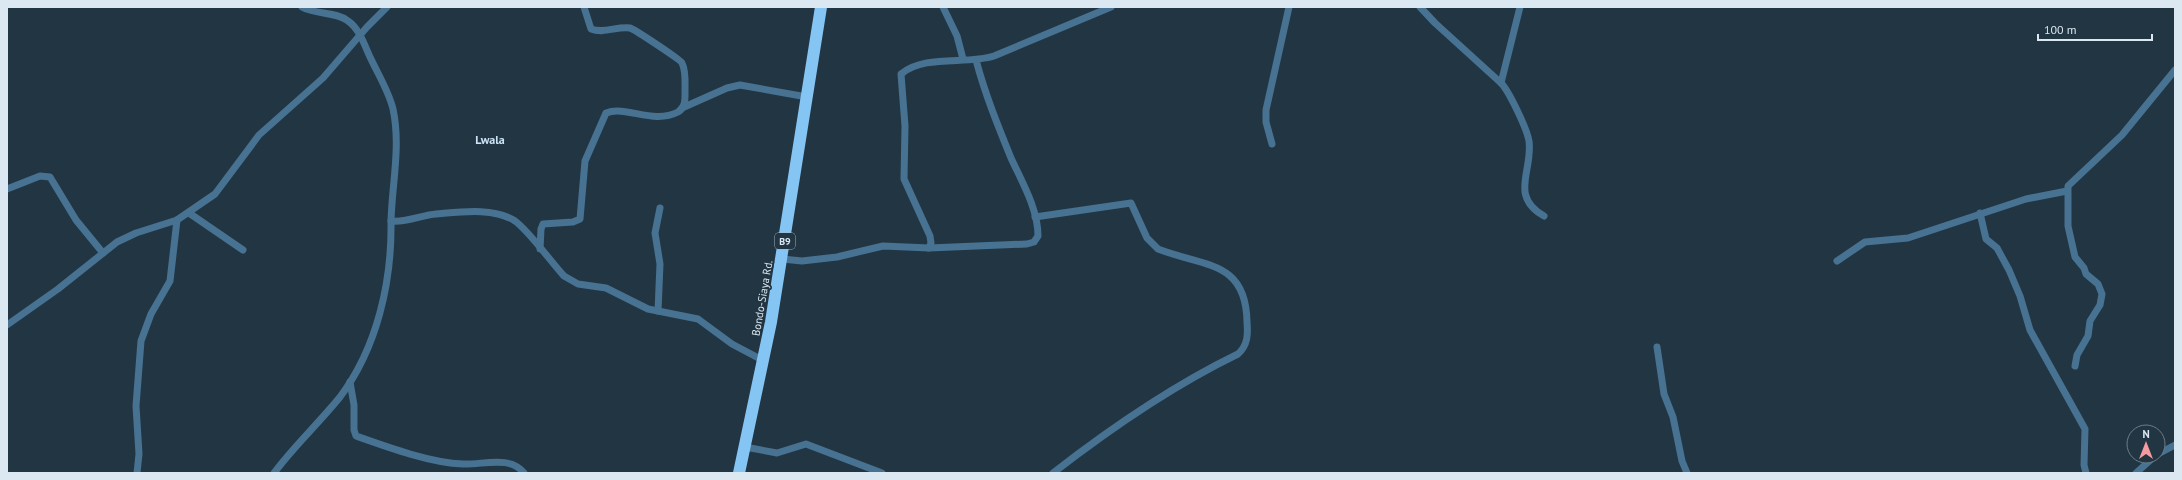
<svg xmlns="http://www.w3.org/2000/svg" width="2182" height="480" viewBox="0 0 2182 480" font-family="'PT Sans',sans-serif">
	<style>
		.lines { fill: none; stroke-linecap: round; stroke-linejoin: round }
		.street { stroke: #477292; stroke-width: 7 }
		.highway { stroke: #85c5f4; stroke-width: 12 }
		.labels { text-anchor: middle; dominant-baseline: central; stroke-width: 3.5; stroke-linejoin: round; paint-order: stroke }
		.shield { fill: #223543; stroke: #a4b2bd; stroke-width: 1 }
		.shield-label { font-size: 10px; font-weight: bold; fill: #dce8f1 }
		.street-label { font-size: 11px; fill: #dce8f1; stroke: #223543 }
		.neighbourhood-label { font-size: 12px; font-weight: bold; fill: #cce3f5; stroke: #223543 }
	</style>
	<rect width="100%" height="100%" fill="#223543"/>
	<g class="lines">
		<g class="street">
			<path d="M302,7c14,8 33,4 46,14 12,8 17,26 23,38 8,17 18,33 22,50 8,37 -1,75 -2,112 15,2 31,-6 45,-7 24,-2 58,-7 79,7 14,10 36,41 49,55l14,8 28,4 42,21 50,10 34,25 32,17"/>
			<polyline points="943,7 957,36 963,59"/>
			<polyline points="1420,7 1435,23 1501,83"/>
			<path d="M1520,7l-19,76c8,8 26,46 28,58 4,30 -20,55 15,75"/>
			<polyline points="682,108 727,88 740,85 807,97"/>
			<polyline points="1272,144 1266,122 1266,110 1289,7"/>
			<polyline points="7,189 40,176 50,177 76,220 103,253"/>
			<polyline points="189,213 243,250"/>
			<polyline points="1980,213 1986,239 1997,248 2009,270 2020,296 2030,330 2085,429 2084,465 2086,473"/>
			<path d="M1035,217l96,-14 16,35 11,11c46,18 88,11 89,73 1,12 1,23 -9,32 -66,32 -127,74 -185,119"/>
			<path d="M929,248l98,-4 7,-2 4,-6c0,-27 -16,-54 -27,-78 -13,-32 -26,-64 -35,-98"/>
			<path d="M540,249l1,-20 2,-5 30,-2 7,-3 5,-58 21,-48c20,-8 47,12 72,-1 8,-5 7,-14 7,-22 0,-9 1,-19 -3,-27 -1,-3 -48,-34 -52,-35 -13,-2 -26,6 -39,1l-7,-22"/>
			<path d="M782,259l20,2 35,-4 46,-11 46,2 2,-5 -1,-7 -26,-57 1,-53 -4,-52c24,-20 65,-9 93,-18l117,-49"/>
			<polyline points="1837,261 1865,242 1908,238 2026,199 2067,191"/>
			<polyline points="658,311 660,264 655,233 660,208"/>
			<polyline points="7,325 58,289 117,242 136,233 177,220 215,194 259,135 323,78 367,27 387,7"/>
			<polyline points="1657,347 1664,394 1673,417 1682,461 1687,473"/>
			<polyline points="2075,366 2077,355 2088,336 2090,321 2100,305 2102,294 2098,284 2086,274 2084,268 2075,257 2068,226 2068,186 2122,135 2175,70"/>
			<path d="M350,382l4,23v25l2,6c31,11 75,27 107,28 20,1 47,-9 61,9"/>
			<polyline points="745,447 777,453 806,444 882,473"/>
			<polyline points="2158,454 2175,445"/>
			<polyline points="137,473 139,454 136,406 141,341 151,314 170,281 177,220"/>
			<path d="M274,473c20,-27 45,-50 66,-76 37,-49 52,-115 51,-176"/>
			<polyline points="2136,473 2155,456"/>
		</g>
		<polyline class="highway" points="739,473 771,322 821,7"/>
	</g>
	<g class="labels">
		<rect class="shield" x="775" y="233" width="20" height="16" rx="3"/>
		<g class="shield-label">
			<text x="785" y="241">B9</text>
		</g>
		<g class="street-label">
			<text transform="translate(762 298) rotate(-80)">Bondo-Siaya Rd.</text>
		</g>
		<g class="neighbourhood-label">
			<text x="490" y="139">Lwala</text>
		</g>
	</g>
	<rect width="2182" height="480" fill="none" stroke="#dce8f1" stroke-width="16"/>
	<g transform="translate(2146 444)"><circle r="19" fill="#223543" stroke="#6c7d89"/>
	<path d="M0-3L7 15L0 10L-7 15Z" fill="#f49b9f"/>
	<text y="-6" font-size="11" font-weight="bold" text-anchor="middle" fill="#dce8f1">N</text>
	</g>
	<path d="M2038 34v6h114v-6" fill="none" stroke="#dce8f1" stroke-width="2"/>
	<text x="2044" y="34" font-size="12" fill="#dce8f1" stroke="#223543" stroke-width="3" paint-order="stroke">100 m</text>
</svg>
